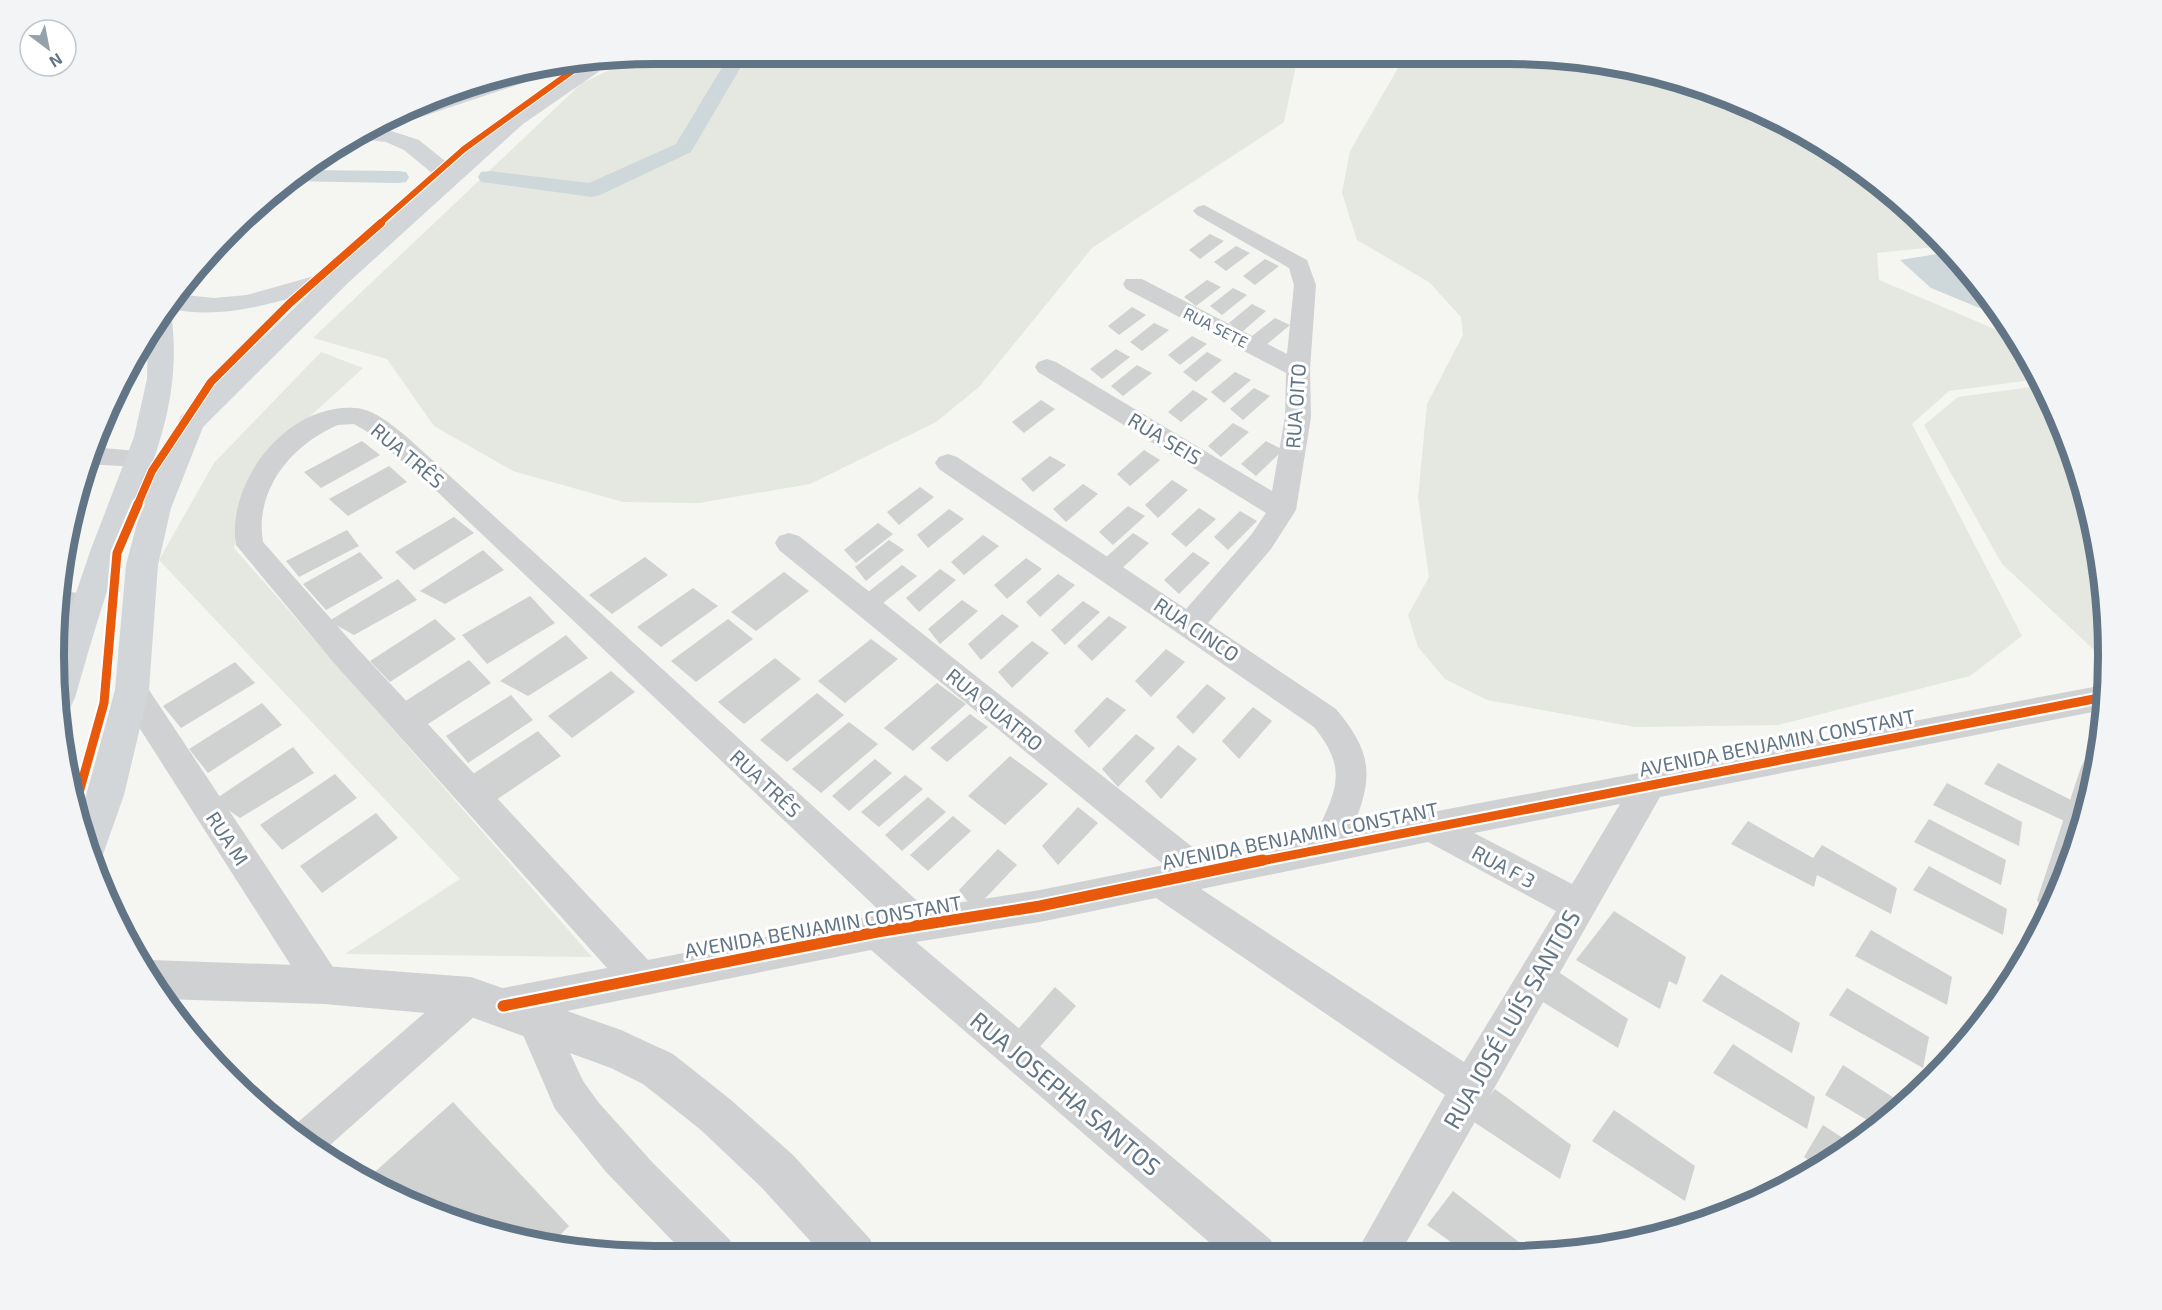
<svg xmlns="http://www.w3.org/2000/svg" width="2162" height="1310" viewBox="0 0 2162 1310" font-family="'Exo 2',sans-serif">
	<style>
		.green { fill: #e4e8e0 }
		.water { fill: #ced7da }
		.lines { fill: none; stroke-linecap: round; stroke-linejoin: round }
		.canal { fill: #ced7da; fill-rule: evenodd }
		.building { fill: #d0d1d1 }
		.minor { fill: #d0d1d2; fill-rule: evenodd }
		.tertiary { fill: #d0d1d2; fill-rule: evenodd }
		.secondary { fill: #d2d6d9; fill-rule: evenodd }
		.cycleway-far3-casing { stroke: #fff; stroke-width: 8 }
		.cycleway-far2-casing { stroke: #fff; stroke-width: 10 }
		.cycleway-far1-casing { stroke: #fff; stroke-width: 13 }
		.cycleway-casing { stroke: #fff; stroke-width: 15 }
		.cycleway-far3 { stroke: #e8590c; stroke-width: 6 }
		.cycleway-far2 { stroke: #e8590c; stroke-width: 8 }
		.cycleway-far1 { stroke: #e8590c; stroke-width: 9 }
		.cycleway { stroke: #e8590c; stroke-width: 11 }
		.labels { text-anchor: middle; dominant-baseline: central; stroke-width: 6; stroke-linejoin: round; paint-order: stroke }
		.far-street-label { font-size: 16px; fill: #627586; stroke: #fff }
		.street-label { font-size: 20px; fill: #627586; stroke: #fff }
		.near-street-label { font-size: 24px; fill: #627586; stroke: #fff }
		.rim { fill: none; stroke: #627586; stroke-width: 8 }
	</style>
	<rect width="100%" height="100%" fill="#f5f5f2"/>
	<g class="green">
		<polygon points="1547,55 1700,86 1727,99 1731,106 1736,103 1841,155 1932,230 1945,246 1877,253 1879,280 2016,338 2036,376 2024,381 1949,391 1912,424 2022,636 1970,676 1778,725 1635,727 1487,700 1445,679 1418,647 1408,615 1429,577 1418,498 1427,404 1463,335 1461,317 1429,282 1357,240 1342,193 1350,151 1405,56"/>
		<polygon points="1298,56 1284,122 1092,248 979,387 936,422 810,484 699,503 623,502 513,471 434,426 387,359 313,338 582,83 633,59"/>
		<polygon points="321,352 363,368 256,466 234,548 592,957 345,954 460,879 159,560 214,463"/>
		<polygon points="2040,383 2062,425 2097,538 2107,662 2002,564 1924,425 1958,397 2031,387"/>
	</g>
	<polygon class="water" points="1950,252 2004,318 1931,288 1900,260"/>
	<g class="lines">
		<g class="canal">
			<polygon points="750,58 742,65 691,152 600,195 592,197 489,183 481,182 478,177 481,172 489,171 589,183 676,144 727,59"/>
			<polygon points="303,170 398,171 406,172 409,177 406,182 398,183 287,181"/>
		</g>
	</g>
	<g class="building">
		<polygon points="1210,234 1224,241 1200,259 1189,250"/>
		<polygon points="1236,246 1250,253 1226,271 1214,262"/>
		<polygon points="1265,259 1279,266 1255,285 1243,276"/>
		<polygon points="1207,280 1221,287 1196,306 1184,297"/>
		<polygon points="1233,288 1247,295 1222,315 1210,306"/>
		<polygon points="1252,304 1266,311 1242,332 1229,323"/>
		<polygon points="1132,307 1146,315 1119,335 1108,326"/>
		<polygon points="1275,318 1290,325 1265,346 1252,336"/>
		<polygon points="1154,323 1169,330 1142,351 1130,342"/>
		<polygon points="1192,336 1207,344 1180,365 1168,355"/>
		<polygon points="1116,349 1130,357 1102,379 1090,369"/>
		<polygon points="1207,352 1222,360 1196,382 1183,372"/>
		<polygon points="1137,365 1152,373 1123,396 1111,386"/>
		<polygon points="1235,372 1251,380 1224,403 1211,392"/>
		<polygon points="1254,388 1270,396 1243,420 1230,409"/>
		<polygon points="1193,390 1208,399 1181,422 1168,412"/>
		<polygon points="1041,400 1055,409 1024,433 1012,422"/>
		<polygon points="1233,423 1249,432 1221,457 1208,446"/>
		<polygon points="362,441 380,455 321,488 304,472"/>
		<polygon points="1266,441 1283,450 1256,476 1241,464"/>
		<polygon points="1144,450 1160,460 1130,486 1117,474"/>
		<polygon points="1050,456 1066,465 1033,492 1021,479"/>
		<polygon points="389,466 407,482 348,516 329,499"/>
		<polygon points="1172,480 1188,490 1158,518 1145,505"/>
		<polygon points="1083,484 1098,494 1066,522 1053,509"/>
		<polygon points="920,487 934,497 899,525 887,512"/>
		<polygon points="1128,506 1145,516 1113,545 1099,532"/>
		<polygon points="1199,508 1216,519 1186,547 1171,534"/>
		<polygon points="949,509 964,519 928,548 917,535"/>
		<polygon points="1240,511 1257,521 1228,550 1214,537"/>
		<polygon points="454,517 474,533 414,570 395,552"/>
		<polygon points="878,523 893,534 856,563 844,550"/>
		<polygon points="347,530 359,546 299,577 286,561"/>
		<polygon points="1133,533 1149,543 1117,573 1104,559"/>
		<polygon points="983,535 999,546 964,575 951,562"/>
		<polygon points="889,540 904,550 866,581 855,567"/>
		<polygon points="483,550 504,570 445,604 420,591"/>
		<polygon points="360,552 383,578 326,610 303,584"/>
		<polygon points="1193,552 1210,563 1179,594 1164,580"/>
		<polygon points="645,557 668,575 612,614 589,595"/>
		<polygon points="1026,558 1042,569 1007,599 994,585"/>
		<polygon points="902,565 917,576 878,607 867,593"/>
		<polygon points="940,569 956,580 919,612 906,598"/>
		<polygon points="784,572 809,591 756,631 731,612"/>
		<polygon points="1058,574 1075,585 1040,617 1026,602"/>
		<polygon points="398,579 417,600 354,635 329,621"/>
		<polygon points="693,588 718,606 661,647 637,627"/>
		<polygon points="530,596 555,623 487,664 462,635"/>
		<polygon points="962,600 978,611 940,644 928,629"/>
		<polygon points="1083,601 1100,612 1065,645 1051,630"/>
		<polygon points="1002,614 1019,626 981,660 968,644"/>
		<polygon points="1109,616 1127,627 1092,661 1077,646"/>
		<polygon points="435,619 456,639 390,682 370,661"/>
		<polygon points="728,619 753,639 696,682 671,661"/>
		<polygon points="566,635 588,658 528,696 500,681"/>
		<polygon points="871,639 898,659 845,703 818,681"/>
		<polygon points="1032,641 1049,653 1012,688 998,672"/>
		<polygon points="1166,649 1185,662 1151,697 1135,681"/>
		<polygon points="775,658 801,679 744,724 718,702"/>
		<polygon points="469,660 491,683 425,726 404,702"/>
		<polygon points="235,662 255,683 181,728 163,706"/>
		<polygon points="611,671 635,692 572,738 548,716"/>
		<polygon points="937,683 966,704 913,751 884,728"/>
		<polygon points="1207,684 1226,698 1193,734 1176,717"/>
		<polygon points="817,693 844,715 787,762 760,740"/>
		<polygon points="511,695 533,720 468,763 446,736"/>
		<polygon points="1107,697 1126,710 1089,748 1074,731"/>
		<polygon points="262,703 282,725 208,773 189,749"/>
		<polygon points="1253,707 1272,721 1239,759 1222,741"/>
		<polygon points="970,714 988,727 947,762 930,748"/>
		<polygon points="849,722 878,744 821,793 792,769"/>
		<polygon points="538,731 561,756 496,800 473,774"/>
		<polygon points="1136,734 1155,748 1118,787 1102,769"/>
		<polygon points="1178,745 1197,759 1161,799 1145,781"/>
		<polygon points="293,747 314,773 240,818 214,800"/>
		<polygon points="1010,756 1048,784 1005,825 968,796"/>
		<polygon points="875,759 892,773 849,811 832,796"/>
		<polygon points="1998,763 2073,801 2071,824 1984,784"/>
		<polygon points="335,774 357,798 282,850 260,825"/>
		<polygon points="905,775 923,789 879,827 861,812"/>
		<polygon points="1947,783 2022,822 2019,846 1933,805"/>
		<polygon points="928,797 946,812 902,851 885,835"/>
		<polygon points="1078,807 1098,823 1058,865 1042,846"/>
		<polygon points="376,813 398,838 322,893 300,866"/>
		<polygon points="953,816 971,831 928,871 910,855"/>
		<polygon points="1929,819 2006,860 2001,885 1914,842"/>
		<polygon points="1748,821 1813,858 1822,845 1897,888 1891,914 1817,875 1814,887 1731,844"/>
		<polygon points="998,849 1017,865 974,910 959,890"/>
		<polygon points="1929,866 2007,909 2003,935 1913,890"/>
		<polygon points="1614,911 1686,957 1677,985 1669,981 1660,1009 1576,960"/>
		<polygon points="1871,930 1952,977 1947,1005 1855,956"/>
		<polygon points="1554,969 1628,1019 1618,1048 1533,996"/>
		<polygon points="1721,974 1800,1023 1792,1053 1702,1001"/>
		<polygon points="1055,987 1076,1006 1030,1058 1013,1035"/>
		<polygon points="1847,988 1929,1037 1923,1068 1829,1015"/>
		<polygon points="1733,1044 1815,1097 1807,1129 1713,1073"/>
		<polygon points="1843,1065 1905,1105 1877,1126 1825,1095"/>
		<polygon points="1495,1089 1571,1145 1560,1179 1471,1120"/>
		<polygon points="453,1102 569,1226 553,1242 461,1224 368,1178"/>
		<polygon points="1614,1110 1695,1166 1685,1201 1592,1141"/>
		<polygon points="1823,1125 1852,1144 1820,1167 1804,1157"/>
		<polygon points="1453,1191 1533,1253 1532,1255 1469,1255 1427,1225"/>
	</g>
	<g class="lines">
		<g class="minor">
			<path d="M1204,205l103,55 9,25 -6,84 1,48 -15,93 -25,39 -63,74 128,86c36,43 38,67 17,118l751,-142 -1,25 -443,87 -261,458h-44l90,-160 -289,-197 -116,24 -124,20 355,298 6,15h-53l-353,-305 -319,64 31,67 16,22 54,60 77,77 6,15h-50l-80,-83 -51,-63 -38,-88 -14,3 -13,-5 -5,-12 -165,147 -30,-25 168,-145 13,-5 13,5 5,12 14,-8 104,-20 -273,-305 -98,-118c-10,-63 51,-142 119,-137 19,1 37,17 52,29l518,471 115,-18 124,-25 -385,-315 -4,-7 4,-7 10,-3 10,3 406,321 111,-23c21,-45 32,-65 -2,-107l-375,-258 -4,-6 4,-6 9,-3 9,3 229,152 65,-74 15,-22 -228,-141 -3,-5 3,-5 9,-3 9,3 216,129 13,-74 1,-44 -160,-84 -3,-5 3,-5h16l145,75 7,-69 -5,-17 -92,-53 -4,-4 4,-4zM338,425l16,-1 12,7 62,52 455,431 -235,46 -292,-313 -93,-105c-9,-52 29,-98 75,-117zM1620,804l-48,80 -98,-51zM1428,842l128,69 -92,151 -263,-173z"/>
			<polygon points="92,447 148,452 152,458 148,464 139,467 85,464"/>
			<polygon points="58,590 97,596 101,604 97,612 87,615 57,612"/>
			<polygon points="132,678 143,681 337,973 342,985 337,997 324,1003 311,997 121,699 117,690 121,681"/>
			<polygon points="2097,753 2096,773 2062,885 2047,913 2042,911 2037,900 2081,767 2086,757"/>
		</g>
		<polygon class="tertiary" points="150,960 324,966 471,977 621,1030 673,1054 731,1100 793,1155 870,1239 877,1255 823,1255 761,1187 701,1130 643,1084 611,1068 471,1017 324,1004 163,999 140,964"/>
		<g class="secondary">
			<path d="M593,59h24l-94,65 -173,157 -147,146 -32,81 -13,57 -9,125 -25,105 -24,68 -6,2 -15,-44 36,-131 11,-125 15,-57 40,-92 129,-123c-48,13 -93,27 -143,15l8,-14 39,4 33,-3 85,-24 106,-93 -34,-28 -18,-8 -32,-4c61,-38 130,-57 199,-73l2,2 -3,4 -23,10 -144,48 34,11 32,26 56,-52z"/>
			<path d="M163,313l9,7c10,88 -23,149 -51,229 -17,49 -32,99 -46,149l-5,10 -10,3 -6,-54 37,-108 43,-112 13,-58 1,-41z"/>
		</g>
		<defs>
			<polyline id="cycleway-far3" points="379,224 464,149 589,59"/>
			<polyline id="cycleway-far2" points="137,506 152,471 211,382 290,303 381,223"/>
			<g id="cycleway-far1">
				<polyline points="75,807 104,703 117,553 138,504"/>
				<polyline points="1256,862 2104,697"/>
			</g>
			<polyline id="cycleway" points="503,1006 877,932 1040,906 1263,860"/>
		</defs>
		<use href="#cycleway-far3" class="cycleway-far3-casing"/>
		<use href="#cycleway-far2" class="cycleway-far2-casing"/>
		<use href="#cycleway-far1" class="cycleway-far1-casing"/>
		<use href="#cycleway" class="cycleway-casing"/>
		<use href="#cycleway-far3" class="cycleway-far3"/>
		<use href="#cycleway-far2" class="cycleway-far2"/>
		<use href="#cycleway-far1" class="cycleway-far1"/>
		<use href="#cycleway" class="cycleway"/>
	</g>
	<g class="labels">
		<g class="far-street-label">
			<text transform="translate(1216 327) rotate(27)">RUA SETE</text>
		</g>
		<g class="street-label">
			<text transform="translate(1295 406) rotate(-86)">RUA OITO</text>
			<text transform="translate(1165 438) rotate(31)">RUA SEIS</text>
			<text transform="translate(408 455) rotate(40)">RUA TRÊS</text>
			<text transform="translate(1197 629) rotate(34)">RUA CINCO</text>
			<text transform="translate(995 709) rotate(39)">RUA QUATRO</text>
			<text transform="translate(1777 742) rotate(-11)">AVENIDA BENJAMIN CONSTANT</text>
			<text transform="translate(766 783) rotate(43)">RUA TRÊS</text>
			<text transform="translate(1300 835) rotate(-11)">AVENIDA BENJAMIN CONSTANT</text>
			<text transform="translate(228 838) rotate(57)">RUA M</text>
			<text transform="translate(1504 866) rotate(28)">RUA F 3</text>
			<text transform="translate(823 926) rotate(-10)">AVENIDA BENJAMIN CONSTANT</text>
		</g>
		<g class="near-street-label">
			<text transform="translate(1511 1019) rotate(-60)">RUA JOSÉ LUÍS SANTOS</text>
			<text transform="translate(1066 1093) rotate(40)">RUA JOSEPHA SANTOS</text>
		</g>
	</g>
	<path d="M0 0H2162V1310H0ZM654 64H1508A590 590 0 0 1 2098 654V656A590 590 0 0 1 1508 1246H654A590 590 0 0 1 64 656V654A590 590 0 0 1 654 64Z" fill="#f2f4f5" fill-rule="evenodd"/>
	<path class="rim" d="M654 64H1508A590 590 0 0 1 2098 654V656A590 590 0 0 1 1508 1246H654A590 590 0 0 1 64 656V654A590 590 0 0 1 654 64Z"/>
	<g transform="translate(48 48) rotate(148)"><circle r="28" fill="#ffffff" stroke="#c0c8cf" stroke-width="1.5"/>
	<path d="M0-4.5L10 22L0 15L-10 22Z" fill="#95a2ac"/>
	<text y="-9" font-size="16" font-weight="bold" text-anchor="middle" fill="#627586">N</text>
	</g>
</svg>
